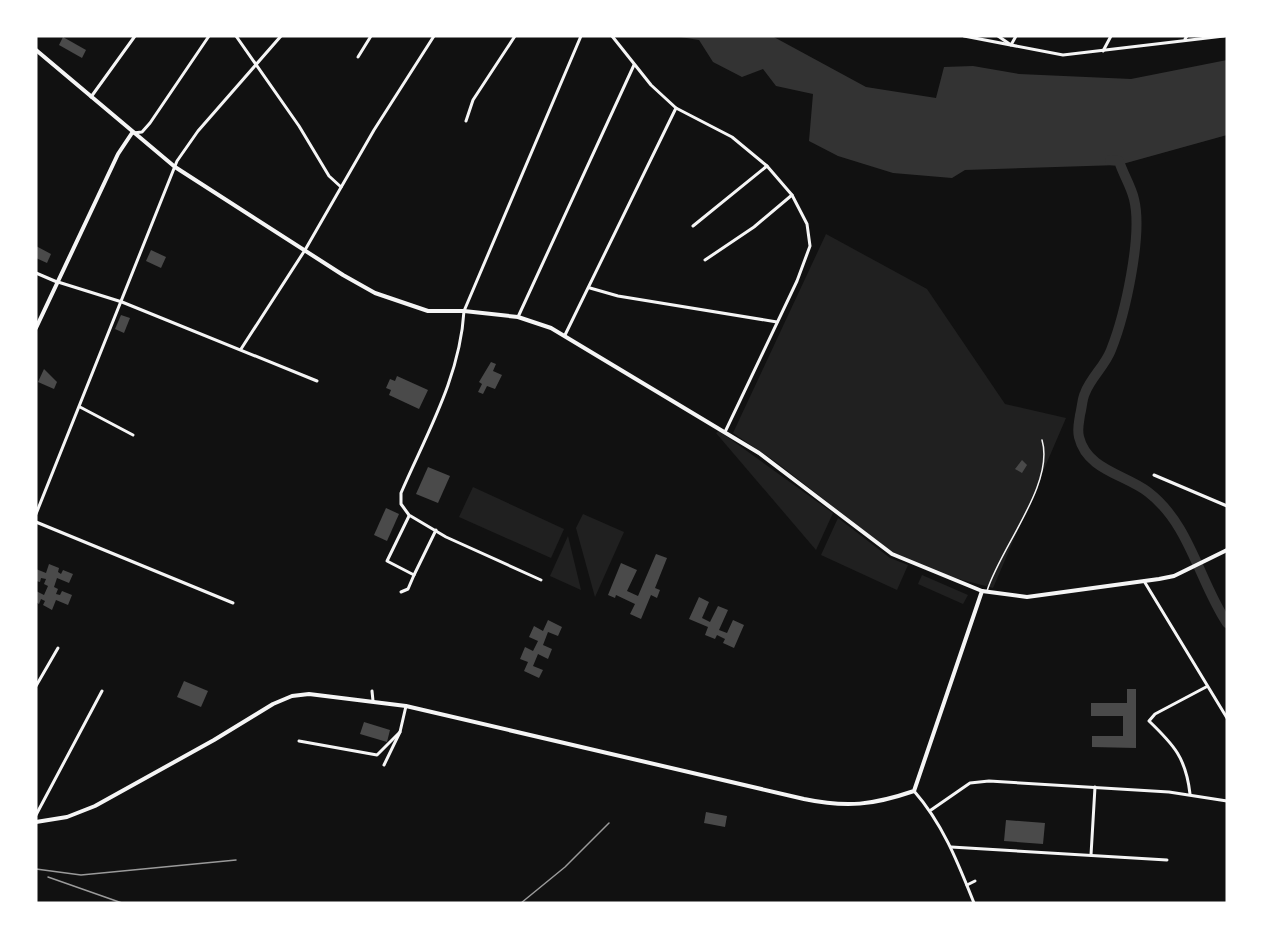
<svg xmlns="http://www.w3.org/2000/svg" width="1263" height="939" viewBox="0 0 1263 939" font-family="'Roboto Condensed',sans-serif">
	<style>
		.green { fill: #202020 }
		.water { fill: #333 }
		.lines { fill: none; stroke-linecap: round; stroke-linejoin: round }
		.river { stroke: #333; stroke-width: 10 }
		.building { fill: #4a4a4a }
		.service { stroke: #f5f5f5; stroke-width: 1.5 }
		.minor { stroke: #f5f5f5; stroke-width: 3 }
		.tertiary { stroke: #f5f5f5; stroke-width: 3 }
		.secondary { stroke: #f5f5f5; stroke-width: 4 }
		.rail { stroke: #9a9a9a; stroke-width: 1.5 }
	</style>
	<rect width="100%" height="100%" fill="#111"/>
	<g class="green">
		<polygon points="826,234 927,289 1005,404 1066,418 993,588 944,575 894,554 776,462 733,433"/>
		<polygon points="719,431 833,513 816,550 716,433"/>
		<polygon points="473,487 564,529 551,558 459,517"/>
		<polygon points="583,514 624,532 595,597 576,528"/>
		<polygon points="838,518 890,558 908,565 897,590 821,555"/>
		<polygon points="568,536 581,590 550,576"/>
		<polygon points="922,575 968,595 963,604 918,584"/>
	</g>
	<polygon class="water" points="674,36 772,36 866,87 936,98 944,67 973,66 1019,74 1131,79 1227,60 1227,135 1119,165 965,170 952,178 893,173 838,156 809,141 813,94 776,86 763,69 742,77 713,62 699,40"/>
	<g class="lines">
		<path class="river" d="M1110,160l9,1c4,13 12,25 15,38 9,36 -9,116 -23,151 -6,16 -20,27 -26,43 -3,6 -3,15 -5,22 -1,8 -3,14 -1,22 8,33 45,37 69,55 42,32 51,89 79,131"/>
	</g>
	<g class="building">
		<polygon points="63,37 86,50 82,58 59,45"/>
		<polygon points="36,246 51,254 47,263 36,258"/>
		<polygon points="151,250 166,257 161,268 146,261"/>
		<polygon points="121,315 130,318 124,333 115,329"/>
		<polygon points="491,362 496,364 493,371 502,375 495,389 487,386 483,394 478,392 482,384 479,382"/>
		<polygon points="44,369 57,382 54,389 38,382"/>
		<polygon points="397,376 428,390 419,409 389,395 391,390 386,388 390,379 395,381"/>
		<polygon points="1022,460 1027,465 1022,473 1015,469"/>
		<polygon points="428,467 450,476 438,503 416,494"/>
		<polygon points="386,508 399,514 387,541 374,535"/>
		<polygon points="656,554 667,558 655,588 660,590 657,598 651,595 641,619 630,614 635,604 616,595 615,598 608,595 621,563 637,570 627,591 638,596"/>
		<polygon points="49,564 59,568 58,572 61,574 63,570 73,574 69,583 57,578 54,587 58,589 56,594 60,595 62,591 72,595 68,605 56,600 52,610 43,605 45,601 41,599 39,604 36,602 36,591 44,595 48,586 44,584 46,579 41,578 40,582 36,581 36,569 46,573"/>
		<polygon points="699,597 709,602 702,618 710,622 718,606 728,610 719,630 727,633 733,620 744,625 734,648 723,643 725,639 717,635 715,639 705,635 708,627 689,619"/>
		<polygon points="548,620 562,627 558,636 548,632 543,645 552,649 548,659 538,654 533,666 543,670 539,678 524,671 528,662 520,659 525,647 533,651 538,641 529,637 534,626 543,631"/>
		<polygon points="184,681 208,691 201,707 177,697"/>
		<polygon points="1127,689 1136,689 1136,748 1092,747 1092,736 1123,736 1123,716 1091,716 1091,703 1127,703"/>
		<polygon points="364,722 390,730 387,742 360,734"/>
		<polygon points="706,812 727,816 725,827 704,823"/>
		<polygon points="1006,820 1045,823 1043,844 1004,841"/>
	</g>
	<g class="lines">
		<path class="service" d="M987,591c13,-43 68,-107 55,-151"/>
		<g class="minor">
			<polyline points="236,36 299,126 329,176 341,187"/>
			<polyline points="998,36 1011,45 1016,36"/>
			<polyline points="1185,39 1187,36"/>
			<polyline points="1103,51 1111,36"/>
			<polyline points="358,57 371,36"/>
			<polyline points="466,121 473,100 515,36"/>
			<polyline points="133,133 142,132 150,123 209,36"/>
			<polyline points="693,226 767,166"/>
			<polyline points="705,260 754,227 792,195"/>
			<polyline points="58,282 122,302 317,381"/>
			<polyline points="590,288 618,296 777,322"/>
			<polyline points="518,317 634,65"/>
			<polyline points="565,335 676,108"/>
			<polyline points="241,349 305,250 374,130 434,36"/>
			<polyline points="80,407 133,435"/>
			<polyline points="1154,475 1227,506"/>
			<polyline points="36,514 177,161 198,131 281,36"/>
			<polyline points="409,516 387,561 414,575 436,530"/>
			<polyline points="36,522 233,603"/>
			<path d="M541,580l-95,-43 -37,-22 -8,-11v-11c26,-60 59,-116 63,-182l117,-275"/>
			<polyline points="1144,581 1227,718"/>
			<polyline points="401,592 408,589 414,575"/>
			<polyline points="36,686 58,648"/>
			<polyline points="372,691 373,701"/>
			<polyline points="299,741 377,755 400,732"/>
			<polyline points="384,765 400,732 406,706"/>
			<path d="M1190,794c-4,-36 -16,-49 -41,-73l6,-7 51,-27"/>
			<polyline points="931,810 970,783 989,781 1169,792 1227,801"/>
			<polyline points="36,815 102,691"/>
			<polyline points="951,847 1167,860"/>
			<polyline points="1091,855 1095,787"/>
			<polyline points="967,885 975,881"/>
		</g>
		<g class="tertiary">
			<polyline points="612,36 651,85 676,108 732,137 767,166 792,195 807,224 810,246 797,281 725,432"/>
			<polyline points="964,36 1063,55 1224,36"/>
			<polyline points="91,97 135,36"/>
			<polyline points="36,273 57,282"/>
			<path d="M914,791c29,33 44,72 60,112"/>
		</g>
		<g class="secondary">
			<polyline points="36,50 175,167 343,275 375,293 428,311 464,311 518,317 551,328 759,453 892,554 982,591 1027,597 1159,579 1174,576 1227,550"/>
			<polyline points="36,328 118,154 132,133"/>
			<path d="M36,822l31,-5 28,-11 119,-66 59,-36 19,-8 17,-2 97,12 398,93c43,9 69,6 110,-8l68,-200"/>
		</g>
		<g class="rail">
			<polyline points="36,869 81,875 236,860"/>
			<polyline points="48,877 122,903"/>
			<polyline points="521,903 565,867 609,823"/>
		</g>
	</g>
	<rect width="1263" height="939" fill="none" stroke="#ffffff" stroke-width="75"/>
</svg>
